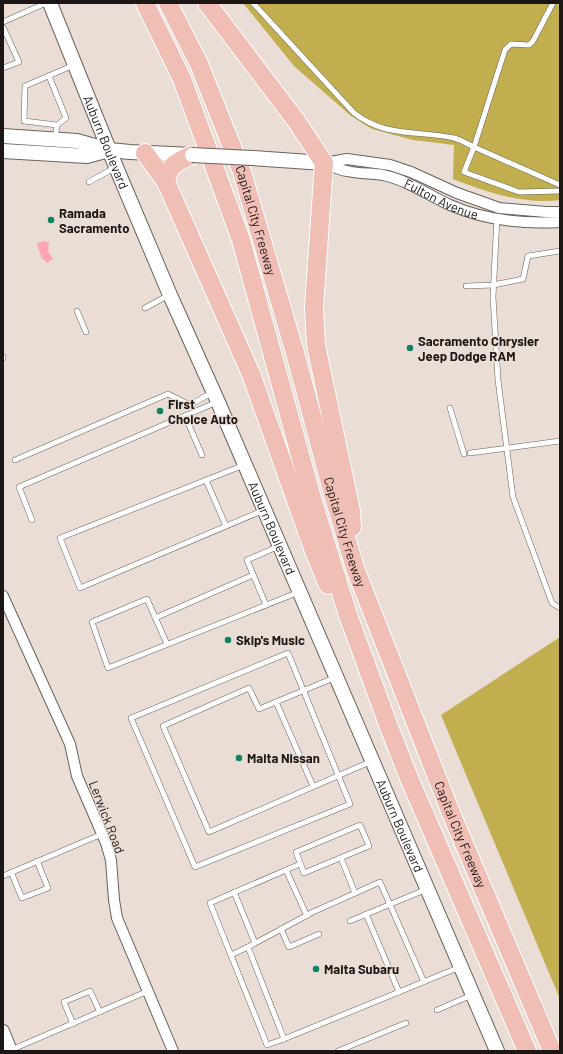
<svg xmlns="http://www.w3.org/2000/svg" width="563" height="1054" viewBox="0 0 563 1054" font-family="Barlow,sans-serif">
	<style>
		.green { fill: #c1ae4e }
		.water { fill: #fba6b8 }
		.lines { fill: none; stroke-linecap: round; stroke-linejoin: round }
		.service-casing { stroke: #6c615b; stroke-width: 6 }
		.minor-casing { stroke: #6c615b; stroke-width: 12 }
		.tertiary-casing { stroke: #6c615b; stroke-width: 14 }
		.secondary-casing { stroke: #6c615b; stroke-width: 16 }
		.motorway-casing { stroke: #fff; stroke-width: 20 }
		.service { stroke: #fff; stroke-width: 5 }
		.minor { stroke: #fff; stroke-width: 10 }
		.tertiary { stroke: #fff; stroke-width: 12 }
		.secondary { stroke: #fff; stroke-width: 14 }
		.motorway { stroke: #f1beb6; stroke-width: 18 }
		.secondary-bridge-casing { stroke: #6c615b; stroke-width: 16; stroke-linecap: butt }
		.secondary-bridge { stroke: #fff; stroke-width: 14 }
		.poi-dot { fill: #0d8362; stroke: #eaddd6; stroke-width: 1.5 }
		.labels { text-anchor: middle; dominant-baseline: central; stroke-width: 3; stroke-linejoin: round; paint-order: stroke }
		.street-label { font-size: 13px; fill: #1c1715; stroke: #eaddd6 }
		.poi-label { font-size: 13px; font-weight: bold; fill: #1c1715; stroke: #eaddd6; text-anchor: start }
	</style>
	<rect width="100%" height="100%" fill="#eaddd6"/>
	<g class="green">
		<path d="M243,3h317v197c-37,5 -73,-8 -107,-21l1,-34 -41,-5 -41,-11 -21,-13 -57,-50z"/>
		<polygon points="560,637 560,999 441,715"/>
	</g>
	<polygon class="water" points="44,241 49,243 48,251 53,259 47,263 41,257 37,243"/>
	<g class="lines">
		<defs>
			<g id="service">
				<path d="M253,3l101,110c32,25 63,17 100,25 7,2 14,6 20,9l-10,25 55,20 41,-1"/>
				<polyline points="553,3 533,41 529,45 511,44 505,50 474,147 560,185"/>
				<polyline points="3,22 46,3"/>
				<polyline points="3,27 19,62 3,68"/>
				<polyline points="49,76 66,118 57,125"/>
				<polyline points="55,139 57,125 24,121 25,86 74,65"/>
				<polyline points="89,182 116,167"/>
				<polyline points="497,217 493,297 498,380 513,497 552,603 560,608"/>
				<polyline points="466,286 493,285 523,279 528,256 560,251"/>
				<polyline points="145,308 169,295"/>
				<polyline points="77,311 86,332"/>
				<polyline points="3,357 3,358"/>
				<polyline points="450,408 464,454"/>
				<polyline points="185,416 202,455"/>
				<polyline points="470,453 560,441"/>
				<polyline points="15,460 168,394 190,405 213,392"/>
				<polyline points="244,465 60,538 80,588 264,510"/>
				<polyline points="206,480 226,526"/>
				<polyline points="32,520 19,487 217,402"/>
				<polyline points="266,605 247,560 279,546"/>
				<polyline points="155,618 253,575"/>
				<polyline points="167,644 147,599 92,622 108,668 299,592"/>
				<polygon points="288,653 350,804 195,867 131,718"/>
				<polyline points="336,677 259,709 249,688 163,726 209,832 372,761"/>
				<polyline points="276,702 313,786"/>
				<polygon points="360,825 369,846 304,873 296,852"/>
				<polyline points="341,858 355,893"/>
				<polyline points="286,870 300,864"/>
				<polyline points="11,872 22,898 48,888 37,861"/>
				<polyline points="3,876 102,834"/>
				<polyline points="234,892 255,943"/>
				<polyline points="366,914 399,992"/>
				<polyline points="350,921 427,889"/>
				<polyline points="281,929 289,947 319,934"/>
				<polyline points="231,955 248,947"/>
				<polyline points="424,982 380,882 313,912 248,947 284,1039 460,967"/>
				<polyline points="437,1010 472,995"/>
				<polyline points="73,1024 64,1002 90,991 100,1012"/>
				<polyline points="284,1039 267,1045 210,903 286,870 307,916"/>
				<polyline points="11,1050 148,991"/>
				<polyline points="338,1051 406,1023"/>
			</g>
			<g id="minor">
				<path id="s1" d="M324,163c8,3 15,7 23,8 12,3 25,2 36,4 24,5 45,20 67,30 34,15 73,19 110,17"/>
				<polyline points="325,163 347,159 390,165 411,172 457,193 499,208 546,212 560,212"/>
				<polyline points="3,596 70,744 77,776 106,843 111,860 114,900 117,918 173,1051"/>
			</g>
			<polyline id="tertiary" points="3,1031 11,1051"/>
			<g id="secondary">
				<path id="s2" d="M50,3l66,164 54,128 48,107 279,649"/>
				<polyline points="3,136 77,141 109,150 130,152 192,155"/>
				<polyline points="3,151 87,156 109,150"/>
				<polyline points="252,158 324,163"/>
			</g>
			<g id="motorway">
				<polyline points="145,3 182,79 241,240 313,502 348,615 389,727 409,778 527,1051"/>
				<path id="s3" d="M168,3l31,61 43,108 53,181 38,141 22,74 96,245 101,238"/>
				<polyline points="207,3 297,122 324,163 314,307 316,345 351,511 352,527"/>
				<polyline points="145,153 166,182 251,374 314,551 328,585"/>
				<path d="M166,182c4,-19 10,-19 26,-27"/>
			</g>
		</defs>
		<use href="#service" class="service-casing"/>
		<use href="#minor" class="minor-casing"/>
		<use href="#tertiary" class="tertiary-casing"/>
		<use href="#secondary" class="secondary-casing"/>
		<use href="#motorway" class="motorway-casing"/>
		<use href="#service" class="service"/>
		<use href="#minor" class="minor"/>
		<use href="#tertiary" class="tertiary"/>
		<use href="#secondary" class="secondary"/>
		<use href="#motorway" class="motorway"/>
		<defs>
			<polyline id="secondary-bridge" points="192,155 252,158"/>
		</defs>
		<use href="#secondary-bridge" class="secondary-bridge-casing"/>
		<use href="#secondary-bridge" class="secondary-bridge"/>
	</g>
	<g class="poi-dot">
		<circle cx="51" cy="220" r="4"/>
		<circle cx="410" cy="348" r="4"/>
		<circle cx="160" cy="411" r="4"/>
		<circle cx="228" cy="640" r="4"/>
		<circle cx="239" cy="758" r="4"/>
		<circle cx="316" cy="969" r="4"/>
	</g>
	<g class="labels">
		<g class="street-label">
			<text stroke="none"><textPath href="#s2" startOffset="150">Auburn Boulevard</textPath></text>
			<text stroke="none"><textPath href="#s1" startOffset="124">Fulton Avenue</textPath></text>
			<text stroke="none"><textPath href="#s3" startOffset="235">Capital City Freeway</textPath></text>
			<text stroke="none"><textPath href="#s2" startOffset="570">Auburn Boulevard</textPath></text>
			<text stroke="none"><textPath href="#s3" startOffset="559">Capital City Freeway</textPath></text>
			<text transform="translate(107 817) rotate(69)">Lerwick Road</text>
			<text stroke="none"><textPath href="#s2" startOffset="894">Auburn Boulevard</textPath></text>
			<text stroke="none"><textPath href="#s3" startOffset="883">Capital City Freeway</textPath></text>
		</g>
		<g class="poi-label">
			<text x="59" y="213">Ramada<tspan x="59" dy="15">Sacramento</tspan></text>
			<text x="418" y="341">Sacramento Chrysler<tspan x="418" dy="15">Jeep Dodge RAM</tspan></text>
			<text x="168" y="404">First<tspan x="168" dy="15">Choice Auto</tspan></text>
			<text x="236" y="640">Skip's Music</text>
			<text x="247" y="758">Maita Nissan</text>
			<text x="324" y="969">Maita Subaru</text>
		</g>
	</g>
	<rect width="563" height="1054" fill="none" stroke="#1c1715" stroke-width="8"/>
</svg>
